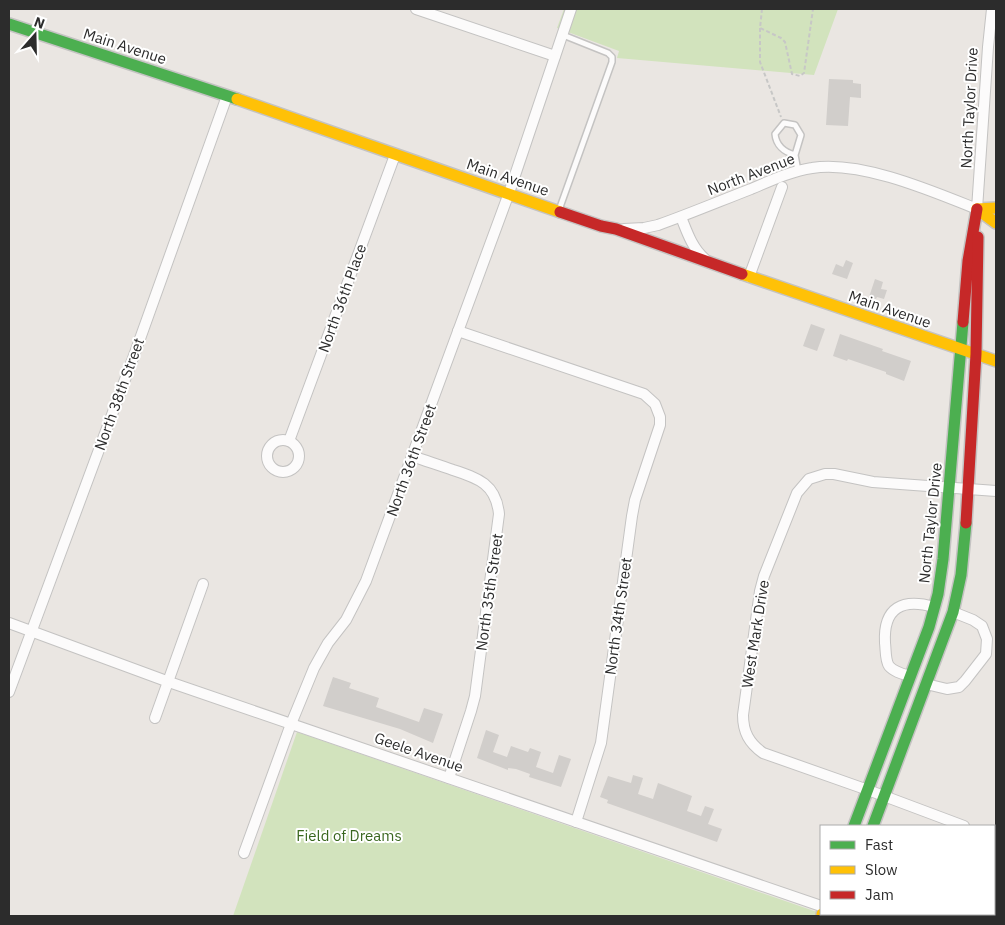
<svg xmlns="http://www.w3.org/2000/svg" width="1005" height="925" viewBox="0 0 1005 925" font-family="'IBM Plex Sans',sans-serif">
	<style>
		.green { fill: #d2e3bd }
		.building { fill: #d1cecb }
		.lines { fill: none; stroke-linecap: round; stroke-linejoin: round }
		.lane-casing { stroke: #c4c3c2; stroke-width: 8 }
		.street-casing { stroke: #c4c3c2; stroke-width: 12 }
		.fast-casing { stroke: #c4c3c2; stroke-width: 14 }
		.slow-casing { stroke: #c4c3c2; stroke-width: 14 }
		.jam-casing { stroke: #c4c3c2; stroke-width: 14 }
		.path { stroke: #c7c7c6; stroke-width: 2; stroke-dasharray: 4 2.5; stroke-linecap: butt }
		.lane { stroke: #fcfbfb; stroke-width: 5 }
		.street { stroke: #fcfbfb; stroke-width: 10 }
		.fast { stroke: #4caf50; stroke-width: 11 }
		.slow { stroke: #ffc107; stroke-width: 11 }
		.jam { stroke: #c62828; stroke-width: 11 }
		.labels { text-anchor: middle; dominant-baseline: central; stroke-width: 4; stroke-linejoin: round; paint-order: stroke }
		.street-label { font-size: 15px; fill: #2c2c2c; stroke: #fff }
		.park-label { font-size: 15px; fill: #39661e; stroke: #fff }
	</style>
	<rect width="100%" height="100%" fill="#eae6e2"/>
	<g class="green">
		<polygon points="564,9 838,9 814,75 617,58 619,51 557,28"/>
		<polygon points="297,732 817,912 815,916 233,916"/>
	</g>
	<g class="building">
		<polygon points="829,79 853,80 853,83 861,84 861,98 850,97 848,126 826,125"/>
		<polygon points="846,260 853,263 847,279 832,274 836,264 843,267"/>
		<polygon points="875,279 883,282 881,289 887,290 884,299 877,297 876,299 869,297"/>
		<polygon points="811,324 825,329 817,351 803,346"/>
		<polygon points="840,334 883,349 882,351 911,361 904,381 886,374 886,372 848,359 847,361 833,356"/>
		<polygon points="333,677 351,683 349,688 379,698 376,707 419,722 424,708 443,714 433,743 400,729 323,706"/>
		<polygon points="486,730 499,735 493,752 507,757 511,746 528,752 530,748 541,752 536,767 553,773 559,755 571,759 561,787 529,777 530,774 516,769 508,768 508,770 477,758"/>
		<polygon points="633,775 643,778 638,794 653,799 658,783 692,796 687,811 701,816 705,806 714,809 708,824 722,829 717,842 607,803 608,800 600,797 608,776 631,783"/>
	</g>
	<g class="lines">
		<defs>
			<g id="lane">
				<path d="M795,155c-11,-3 -19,-10 -20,-21l9,-11 11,2 6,10 -6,20 3,16"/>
				<polyline points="559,210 612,62 612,57 608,53 563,35"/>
			</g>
			<g id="street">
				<polyline points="416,9 555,56"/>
				<path d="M681,217c6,15 11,31 24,42"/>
				<path d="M624,229l20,-1 14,-3c31,-11 62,-24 93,-36 19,-8 40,-18 61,-21 48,-8 120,23 165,41l11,-162 4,-38"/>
				<polyline points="749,277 782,187"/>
				<polyline points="458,331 644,394 655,404 660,417 660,425 635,500 632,516 601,743 576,822"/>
				<circle cx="283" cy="456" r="16"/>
				<polyline points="289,441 395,155"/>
				<path d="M412,456c14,5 27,9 41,14 25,8 43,14 46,44l-24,182 -4,15 -22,67"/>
				<polyline points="9,623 169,682 821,906"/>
				<path d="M910,676c-7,-2 -16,-4 -21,-10 -4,-6 -3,-16 -4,-23 -2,-36 18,-45 49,-36"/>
				<polyline points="926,684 947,689 959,687 965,681 986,654 987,639 982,626 973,620 953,612"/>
				<polyline points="9,692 136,350 227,96"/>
				<polyline points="155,718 203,584"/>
				<path d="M964,826l-96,-36 -105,-37c-14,-10 -20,-21 -20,-38l17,-124 4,-15 33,-83 12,-14 16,-5h9l39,8 123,9"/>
				<polyline points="994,837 996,837"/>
				<polyline points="244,853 291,724 314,668 328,643 346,620 366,581 509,193 571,9"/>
			</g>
			<g id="fast">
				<polyline points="9,24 237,99"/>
				<polyline points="854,826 929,627 938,594 943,559 963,322"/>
				<polyline points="873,826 953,612 961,575 966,523"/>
				<polyline points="844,914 850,916"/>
			</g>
			<g id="slow">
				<polyline points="237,99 560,212"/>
				<polyline points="977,209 996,223"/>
				<polyline points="977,209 996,208"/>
				<polyline points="742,274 996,361"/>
				<polyline points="822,914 822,916"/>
			</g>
			<g id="jam">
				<polyline points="560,212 601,226 616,229 742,274"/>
				<polyline points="963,322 968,261 977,209"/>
				<polyline points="966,523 976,354 978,237"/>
			</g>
		</defs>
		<use href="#lane" class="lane-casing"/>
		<use href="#street" class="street-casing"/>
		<use href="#fast" class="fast-casing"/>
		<use href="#slow" class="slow-casing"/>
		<use href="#jam" class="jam-casing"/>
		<g class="path">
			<polyline points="762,9 760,28 781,38 785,42 792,74 800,76 804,73 813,9"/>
			<polyline points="760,28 760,62 781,117"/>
		</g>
		<use href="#lane" class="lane"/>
		<use href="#street" class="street"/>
		<use href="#fast" class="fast"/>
		<use href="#slow" class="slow"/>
		<use href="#jam" class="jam"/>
	</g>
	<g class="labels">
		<g class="street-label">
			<text transform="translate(125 46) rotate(18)">Main Avenue</text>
			<text transform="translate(969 108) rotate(-87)">North Taylor Drive</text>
			<text transform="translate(751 174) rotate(-21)">North Avenue</text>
			<text transform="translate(508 177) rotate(19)">Main Avenue</text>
			<text transform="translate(342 298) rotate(-70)">North 36th Place</text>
			<text transform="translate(890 309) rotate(19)">Main Avenue</text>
			<text transform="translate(119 394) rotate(-70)">North 38th Street</text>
			<text transform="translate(411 460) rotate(-70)">North 36th Street</text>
			<text transform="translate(930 523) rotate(-84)">North Taylor Drive</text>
			<text transform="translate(489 592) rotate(-82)">North 35th Street</text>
			<text transform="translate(618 616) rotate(-82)">North 34th Street</text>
			<text transform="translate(755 634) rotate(-81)">West Mark Drive</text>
			<text transform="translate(419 752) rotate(19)">Geele Avenue</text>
		</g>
		<g class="park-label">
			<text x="349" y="835">Field of Dreams</text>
		</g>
	</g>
	<rect width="1005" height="925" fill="none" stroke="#2c2c2c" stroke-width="20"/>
	<rect x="820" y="825" width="175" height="90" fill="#ffffff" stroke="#ababab"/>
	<rect x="830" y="841" width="25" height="8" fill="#4caf50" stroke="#ababab"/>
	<text x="865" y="850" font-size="15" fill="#2c2c2c">Fast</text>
	<rect x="830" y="866" width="25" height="8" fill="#ffc107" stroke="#ababab"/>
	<text x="865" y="875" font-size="15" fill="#2c2c2c">Slow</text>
	<rect x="830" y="891" width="25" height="8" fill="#c62828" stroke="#ababab"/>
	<text x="865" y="900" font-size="15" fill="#2c2c2c">Jam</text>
	<g transform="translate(35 35) rotate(20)" stroke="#ffffff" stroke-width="4" paint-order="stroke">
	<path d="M0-4L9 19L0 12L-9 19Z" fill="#2c2c2c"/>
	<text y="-8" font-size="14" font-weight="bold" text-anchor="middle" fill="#2c2c2c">N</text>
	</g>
</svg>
